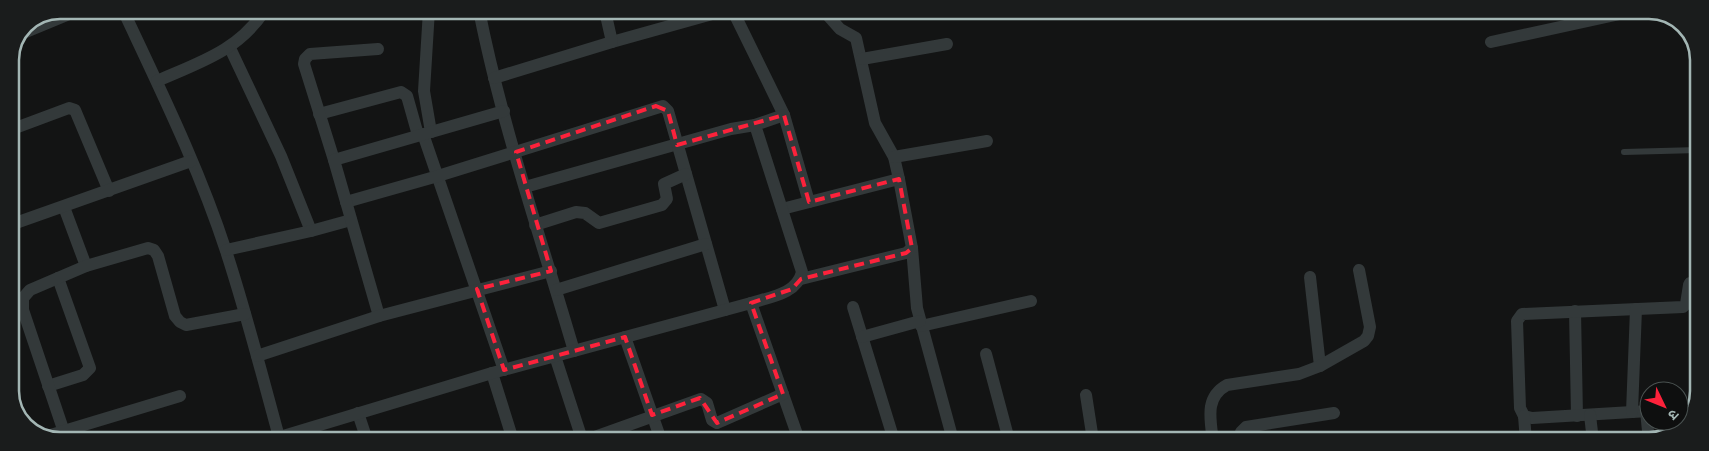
<svg xmlns="http://www.w3.org/2000/svg" width="1709" height="451" viewBox="0 0 1709 451" font-family="Arial,'Noto Sans Devanagari',sans-serif">
	<style>
		.lines { fill: none; stroke-linecap: round; stroke-linejoin: round }
		.service { stroke: #33393a; stroke-width: 6 }
		.minor { stroke: #33393a; stroke-width: 12 }
		.marked { fill: none; stroke: #fd223b; stroke-width: 4; stroke-dasharray: 10 6; stroke-linejoin: round }
		.rim { fill: none; stroke: #a3b6b4; stroke-width: 2.5 }
	</style>
	<rect width="100%" height="100%" fill="#131414"/>
	<g class="lines">
		<polyline class="service" points="1624,152 1698,150"/>
		<g class="minor">
			<path d="M123,10c37,79 76,158 103,241 20,61 36,124 53,186"/>
			<polyline points="429,10 424,91 431,132"/>
			<path d="M479,10c23,116 62,228 95,341"/>
			<polyline points="733,11 784,115 809,202"/>
			<polyline points="824,11 840,29 856,38 875,123 894,157 899,179 912,248 917,308 953,440"/>
			<polyline points="1059,11 1059,13"/>
			<polyline points="21,34 79,10"/>
			<polyline points="612,42 723,11"/>
			<polyline points="1491,42 1629,12"/>
			<polyline points="230,48 281,156 311,231"/>
			<polyline points="862,59 947,44"/>
			<polyline points="494,78 612,42 605,11"/>
			<path d="M157,81c43,-19 81,-30 108,-71"/>
			<polyline points="319,114 401,92 407,96 418,135"/>
			<polyline points="10,130 69,108 75,110 109,191"/>
			<polyline points="423,134 504,370"/>
			<polyline points="894,157 987,141"/>
			<polyline points="334,160 304,64 305,59 310,54 378,49"/>
			<polyline points="525,187 731,129 755,125"/>
			<polyline points="346,202 438,176 663,106 668,111 725,310"/>
			<polyline points="64,207 86,266"/>
			<polyline points="782,209 899,179"/>
			<polyline points="10,225 191,161"/>
			<polyline points="535,225 576,212 585,213 599,223 662,205 667,199 664,184 686,174"/>
			<polyline points="226,250 311,231 351,220"/>
			<polyline points="1310,277 1320,366"/>
			<polyline points="801,279 906,253 912,248"/>
			<polyline points="556,290 706,244"/>
			<polyline points="751,303 799,440"/>
			<polyline points="853,307 894,440"/>
			<polyline points="1575,311 1577,416"/>
			<polyline points="379,316 334,160 504,111"/>
			<polyline points="921,326 1031,301"/>
			<polyline points="625,337 661,440"/>
			<polyline points="862,337 920,321"/>
			<polyline points="986,354 1009,440"/>
			<polyline points="257,356 379,316 551,271"/>
			<polyline points="555,356 581,436 584,439 592,438 701,399 707,403 712,420 717,423 783,394"/>
			<polyline points="492,373 513,440"/>
			<polyline points="48,386 83,375 90,368 58,278"/>
			<polyline points="1086,395 1093,440"/>
			<polyline points="1679,409 1694,408"/>
			<polyline points="1646,411 1649,441"/>
			<polyline points="1649,411 1532,418 1524,416 1520,408 1517,321 1522,314 1683,307 1686,304 1689,285 1690,283 1698,282"/>
			<polyline points="1632,412 1636,309"/>
			<polyline points="358,413 367,440"/>
			<polyline points="1590,415 1593,441"/>
			<polyline points="1524,416 1526,441"/>
			<polyline points="64,432 23,310 23,298 30,290 86,266 148,248 154,250 158,256 175,316 180,322 186,325 245,314"/>
			<polyline points="44,437 180,396"/>
			<path d="M270,440l222,-67 259,-70c19,-6 46,-9 51,-31l-47,-147 29,-10"/>
			<path d="M1213,441c-3,-23 -8,-44 14,-56l72,-11 21,-8 44,-25 4,-5 2,-9 -11,-57"/>
			<polyline points="1240,441 1241,432 1246,427 1334,413"/>
		</g>
	</g>
	<path class="marked" d="M656,106l12,5 9,34 107,-30 25,87 90,-23 13,69 -6,5 -105,26 -9,10 -41,14 32,91 -66,29 -17,-25 -48,17 -27,-78 -121,33 -27,-81 74,-18 -35,-119z"/>
	<path d="M0 0H1709V451H0ZM60 19H1649A41 41 0 0 1 1690 60V391A41 41 0 0 1 1649 432H60A41 41 0 0 1 19 391V60A41 41 0 0 1 60 19Z" fill="#1a1c1c" fill-rule="evenodd"/>
	<path class="rim" d="M60 19H1649A41 41 0 0 1 1690 60V391A41 41 0 0 1 1649 432H60A41 41 0 0 1 19 391V60A41 41 0 0 1 60 19Z"/>
	<g transform="translate(1664 406) rotate(133)"><circle r="24" fill="#0e0f0f" stroke="#4a5251"/>
	<path d="M0-4L9 19L0 12L-9 19Z" fill="#fd223b"/>
	<text y="-8" font-size="14" font-weight="bold" text-anchor="middle" fill="#a3b6b4">उ</text>
	</g>
</svg>
